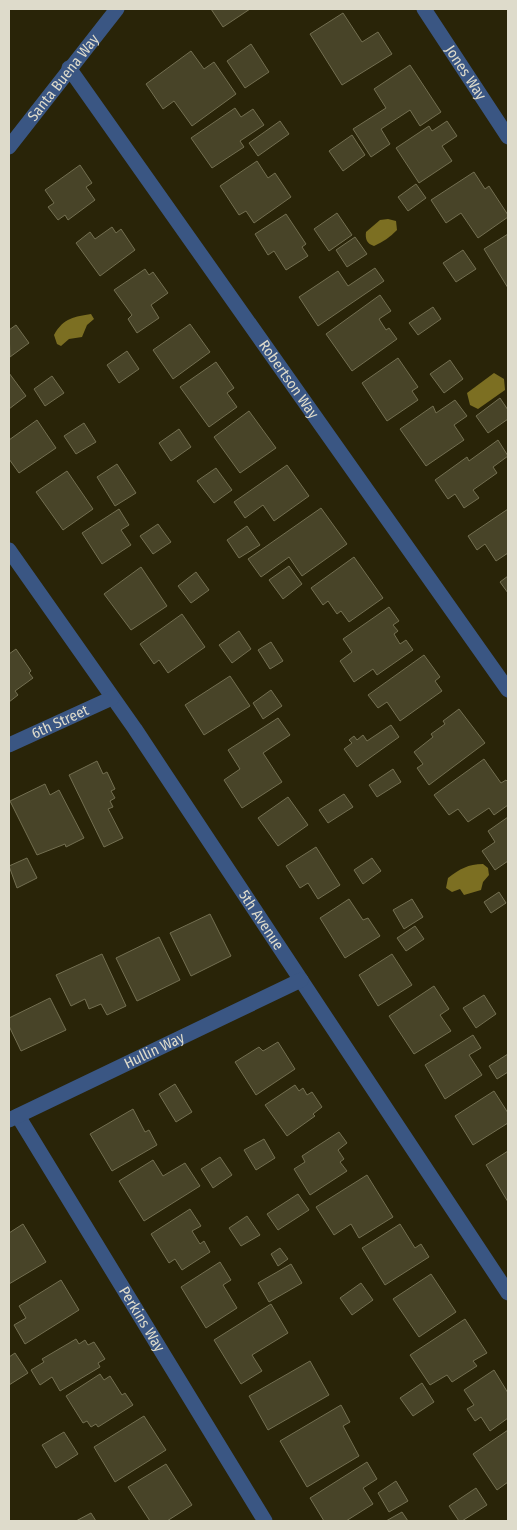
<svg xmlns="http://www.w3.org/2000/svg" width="517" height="1530" viewBox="0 0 517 1530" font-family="'Fira Sans Condensed',sans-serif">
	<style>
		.water { fill: #7c6f22 }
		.building { fill: #484428; stroke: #736f51 }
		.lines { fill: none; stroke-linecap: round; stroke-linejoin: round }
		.minor { stroke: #3a5683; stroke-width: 15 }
		.labels { text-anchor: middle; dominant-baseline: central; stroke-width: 4; stroke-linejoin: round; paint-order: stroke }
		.street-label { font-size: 15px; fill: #dedbcb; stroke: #292408 }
	</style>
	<rect width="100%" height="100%" fill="#292408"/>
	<g class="water">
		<path d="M388,219l8,2 1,9c-7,7 -14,12 -23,16 -7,-2 -9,-7 -8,-14l14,-12z"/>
		<path d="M91,314l3,5 -7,6 -5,12 -13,2 -8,7 -4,-2 -3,-9c10,-18 21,-18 37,-21z"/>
		<polygon points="494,373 504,379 505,390 478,409 470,405 467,393"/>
		<path d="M483,864l5,4 1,7 -6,7 -2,8 -17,5 -4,-6 -8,3 -6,-4 2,-10c12,-9 20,-14 35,-14z"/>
	</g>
	<g class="building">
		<polygon points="211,9 250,9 223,27"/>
		<polygon points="343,13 362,42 378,32 392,54 342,85 310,34"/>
		<polygon points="251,44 269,72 245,88 227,61"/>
		<polygon points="191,51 204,69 214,62 236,94 192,126 174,101 163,109 146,84"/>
		<polygon points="410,65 441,112 420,126 410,110 381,129 390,144 371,157 353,129 386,108 374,89"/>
		<polygon points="235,108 241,117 253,109 264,125 240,141 244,147 212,168 191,138"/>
		<polygon points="280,121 289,134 258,156 249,143"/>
		<polygon points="447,121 457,136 442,146 452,161 419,183 396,148 429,126 432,131"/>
		<polygon points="352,135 365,155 343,171 329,151"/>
		<polygon points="257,161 268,178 275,173 291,197 254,223 246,211 239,215 220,186"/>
		<polygon points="80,165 92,183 86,187 95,200 68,220 65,215 58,220 48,207 54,203 45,190"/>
		<polygon points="474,172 485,189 489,186 508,215 508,217 478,238 461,213 446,223 431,200"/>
		<polygon points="416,184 426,198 408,211 398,197"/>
		<polygon points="337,213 352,235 329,251 314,229"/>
		<polygon points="286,214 306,244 302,247 308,256 286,270 274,251 268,255 255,234"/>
		<polygon points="112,227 116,233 121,229 135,250 100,276 76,243 90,232 95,239"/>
		<polygon points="508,234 508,288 484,249"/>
		<polygon points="355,237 367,254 347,267 336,250"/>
		<polygon points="463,250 476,269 456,282 443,263"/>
		<polygon points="375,268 384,281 318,326 299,297 338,271 348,286"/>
		<polygon points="145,269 149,275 153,272 168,293 151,305 159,318 137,333 128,319 132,315 114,290"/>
		<polygon points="380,295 391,311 379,319 386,330 389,328 397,339 352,371 326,334"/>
		<polygon points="433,307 441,319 418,335 409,323"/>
		<polygon points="190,324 210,352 173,379 153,350"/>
		<polygon points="16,325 29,343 10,357 9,330"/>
		<polygon points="127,351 139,369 119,383 107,365"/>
		<polygon points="398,358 418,387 412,391 418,400 387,421 362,383"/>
		<polygon points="450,360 463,379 444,393 430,374"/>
		<polygon points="216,362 234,388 227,393 237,407 209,427 180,387"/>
		<polygon points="9,373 26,396 9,409"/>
		<polygon points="52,376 64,393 45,406 34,389"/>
		<polygon points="500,398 508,410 508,419 488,433 476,416"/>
		<polygon points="455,400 467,416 454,425 464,440 426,466 400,429 433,406 436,413"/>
		<polygon points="249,411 276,448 240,473 214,437"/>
		<polygon points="37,420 56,448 19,473 9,459 9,440"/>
		<polygon points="84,423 96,442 76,454 64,436"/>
		<polygon points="179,429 191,447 171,461 159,443"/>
		<polygon points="498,440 508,456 493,467 497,473 473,490 479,498 464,508 455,494 448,499 435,480 467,457 469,461"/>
		<polygon points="117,464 136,493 115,506 97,477"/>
		<polygon points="287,465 309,496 274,521 263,505 245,518 234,502"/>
		<polygon points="216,468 232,490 214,503 197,481"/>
		<polygon points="67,471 93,509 63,530 36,492"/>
		<polygon points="321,508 347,544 302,576 289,557 261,577 248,559"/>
		<polygon points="119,509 129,525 121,530 131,545 102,564 82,533"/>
		<polygon points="508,509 508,553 496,561 485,544 477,550 468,536"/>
		<polygon points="158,524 171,542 153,554 140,536"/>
		<polygon points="247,526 260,545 239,558 227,540"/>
		<polygon points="354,557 383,598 349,622 341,611 337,614 328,601 323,605 311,588"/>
		<polygon points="289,566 302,584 283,599 269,580"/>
		<polygon points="141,567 167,606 131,630 104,594"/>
		<polygon points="196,572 209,590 191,603 178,586"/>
		<polygon points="508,576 508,593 500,582"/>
		<polygon points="389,607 399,621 393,625 398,631 394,634 400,644 406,640 413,650 377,675 373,669 354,682 340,661 352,652 343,639"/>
		<polygon points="182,614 205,647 168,673 159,660 154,664 140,644"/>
		<polygon points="239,631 251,649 232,663 219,645"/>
		<polygon points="271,642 283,661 270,669 258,650"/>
		<polygon points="16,649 31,671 29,673 33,678 15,691 18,695 9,702 9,654"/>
		<polygon points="424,655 440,677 435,681 442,691 400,721 387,702 378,708 368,695"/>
		<polygon points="230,676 250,706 204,735 185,705"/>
		<polygon points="271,690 282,706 263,719 253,703"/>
		<polygon points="459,709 485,743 429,785 417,768 423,764 414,752 433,737 431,734 445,724 443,721"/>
		<polygon points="278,718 290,735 263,753 282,782 242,808 224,780 240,769 228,750"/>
		<polygon points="391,725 399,737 357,767 344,749 352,743 349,740 354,736 357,740 363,735 367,741"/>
		<polygon points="484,759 501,783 506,780 508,782 508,805 494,815 489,808 468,822 458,809 449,815 434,795"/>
		<polygon points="97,761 103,774 107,772 115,789 111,791 115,798 110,801 113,807 108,809 123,838 104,847 69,775"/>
		<polygon points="393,769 401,782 377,797 369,785"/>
		<polygon points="45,784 50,795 59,790 84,838 66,847 65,844 37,855 10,801"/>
		<polygon points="344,794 353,807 328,823 319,810"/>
		<polygon points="288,797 308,825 278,846 258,818"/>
		<polygon points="508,817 508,861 495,870 482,851 495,842 488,831"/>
		<polygon points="316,847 340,885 318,899 308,883 300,888 286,866"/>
		<polygon points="27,858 37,878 17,888 9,866"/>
		<polygon points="372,858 381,871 363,884 354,870"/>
		<polygon points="499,892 506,903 491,913 484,902"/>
		<polygon points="349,899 363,920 368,918 380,936 345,958 320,918"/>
		<polygon points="412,899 423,917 404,929 393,910"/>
		<polygon points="210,914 231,956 191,976 170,933"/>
		<polygon points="415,926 424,939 406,951 397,938"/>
		<polygon points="159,937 180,980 137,1001 116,958"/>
		<polygon points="102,954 126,1006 107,1015 101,1004 89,1009 85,999 71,1006 56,975"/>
		<polygon points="392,954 412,985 378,1006 359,975"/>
		<polygon points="434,986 449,1009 440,1015 451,1031 414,1054 389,1016"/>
		<polygon points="484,995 496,1014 476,1028 463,1008"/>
		<polygon points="50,998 66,1030 21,1051 9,1026 9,1018"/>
		<polygon points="473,1035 481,1048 469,1055 482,1075 445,1099 425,1065"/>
		<polygon points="278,1042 295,1069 256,1095 235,1062 259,1047 263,1051"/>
		<polygon points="508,1054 508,1072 497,1079 489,1066"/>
		<polygon points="175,1084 192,1112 176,1122 159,1094"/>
		<polygon points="295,1085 299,1091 303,1088 307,1095 312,1092 322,1107 313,1114 315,1116 287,1136 265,1105"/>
		<polygon points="494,1091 508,1113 508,1123 473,1145 455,1116"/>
		<polygon points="133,1109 145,1132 149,1130 157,1145 112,1171 90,1134"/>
		<polygon points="339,1132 347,1143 338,1150 344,1159 340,1162 347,1171 310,1195 294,1169 305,1162 302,1156"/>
		<polygon points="264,1139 275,1158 256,1170 244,1150"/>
		<polygon points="508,1151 508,1202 486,1165"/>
		<polygon points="220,1157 232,1175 213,1188 201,1169"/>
		<polygon points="153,1160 163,1176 185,1163 200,1186 144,1221 119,1181"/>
		<polygon points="367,1175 393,1217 359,1238 351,1224 334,1235 316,1207"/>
		<polygon points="298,1194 309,1210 278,1230 267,1214"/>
		<polygon points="190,1209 201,1226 192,1231 200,1244 204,1241 210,1252 182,1270 175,1259 169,1263 151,1234"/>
		<polygon points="247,1216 260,1235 241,1246 229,1228"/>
		<polygon points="23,1224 46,1262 9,1284 9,1233"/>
		<polygon points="400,1224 415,1248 421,1244 429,1257 385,1285 362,1248"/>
		<polygon points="280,1248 288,1259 278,1266 271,1254"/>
		<polygon points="220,1262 231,1280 223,1285 237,1308 206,1328 181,1287"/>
		<polygon points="291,1264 302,1283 269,1302 258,1283"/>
		<polygon points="431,1274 456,1312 419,1337 393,1299"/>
		<polygon points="61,1280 79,1310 25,1344 14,1325 26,1318 19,1306"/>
		<polygon points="361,1283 373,1300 352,1315 340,1298"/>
		<polygon points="271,1304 288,1333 252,1355 262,1371 241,1384 214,1340"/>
		<polygon points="465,1319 487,1353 473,1361 477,1366 452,1382 447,1375 430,1385 410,1355"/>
		<polygon points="76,1339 79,1344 85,1340 88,1345 94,1342 105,1359 98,1363 100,1367 60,1391 52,1377 40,1385 31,1370 44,1362 42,1359"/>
		<polygon points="15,1353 28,1373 9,1385 9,1357"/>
		<polygon points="310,1361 329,1395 268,1430 249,1396"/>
		<polygon points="494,1370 508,1393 508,1418 490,1431 481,1417 475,1421 467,1409 474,1405 464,1390"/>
		<polygon points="100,1374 104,1380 110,1376 122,1395 125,1393 133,1405 98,1427 96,1424 91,1427 87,1421 83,1423 66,1396"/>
		<polygon points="422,1383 434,1402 413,1416 400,1398"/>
		<polygon points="341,1405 350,1422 343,1426 359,1456 307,1487 280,1441"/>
		<polygon points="144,1416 166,1450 115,1482 94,1447"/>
		<polygon points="508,1430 508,1482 497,1490 473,1454"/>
		<polygon points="64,1432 78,1454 56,1468 42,1445"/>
		<polygon points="367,1462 377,1479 363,1488 373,1504 346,1521 324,1521 310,1498"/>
		<polygon points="166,1464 192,1505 167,1521 150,1521 128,1487"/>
		<polygon points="396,1481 408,1501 389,1512 378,1493"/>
		<polygon points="476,1488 487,1505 462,1521 459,1521 449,1506"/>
		<polygon points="402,1512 408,1521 386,1521"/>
		<polygon points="91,1513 96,1521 76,1521"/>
	</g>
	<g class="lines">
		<g class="minor">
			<path id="s1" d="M424,9l84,128"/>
			<path id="s2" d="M69,68l439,622"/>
			<path id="s3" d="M9,147l108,-138"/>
			<path id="s4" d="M9,550l126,179 373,564"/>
			<path id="s5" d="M9,745l103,-47"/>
			<path id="s6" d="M18,1116l247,405"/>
			<path id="s7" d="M9,1120l292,-140"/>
		</g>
	</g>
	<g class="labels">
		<g class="street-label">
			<text stroke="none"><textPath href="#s1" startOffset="76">Jones Way</textPath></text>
			<text stroke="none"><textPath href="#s3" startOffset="88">Santa Buena Way</textPath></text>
			<text stroke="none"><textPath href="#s2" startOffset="381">Robertson Way</textPath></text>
			<text stroke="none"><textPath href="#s5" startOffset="56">6th Street</textPath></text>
			<text stroke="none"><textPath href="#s4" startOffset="448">5th Avenue</textPath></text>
			<text stroke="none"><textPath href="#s7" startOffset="161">Hullin Way</textPath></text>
			<text stroke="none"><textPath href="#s6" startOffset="238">Perkins Way</textPath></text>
		</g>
	</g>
	<rect width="517" height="1530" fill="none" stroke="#dedbcb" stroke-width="20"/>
</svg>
